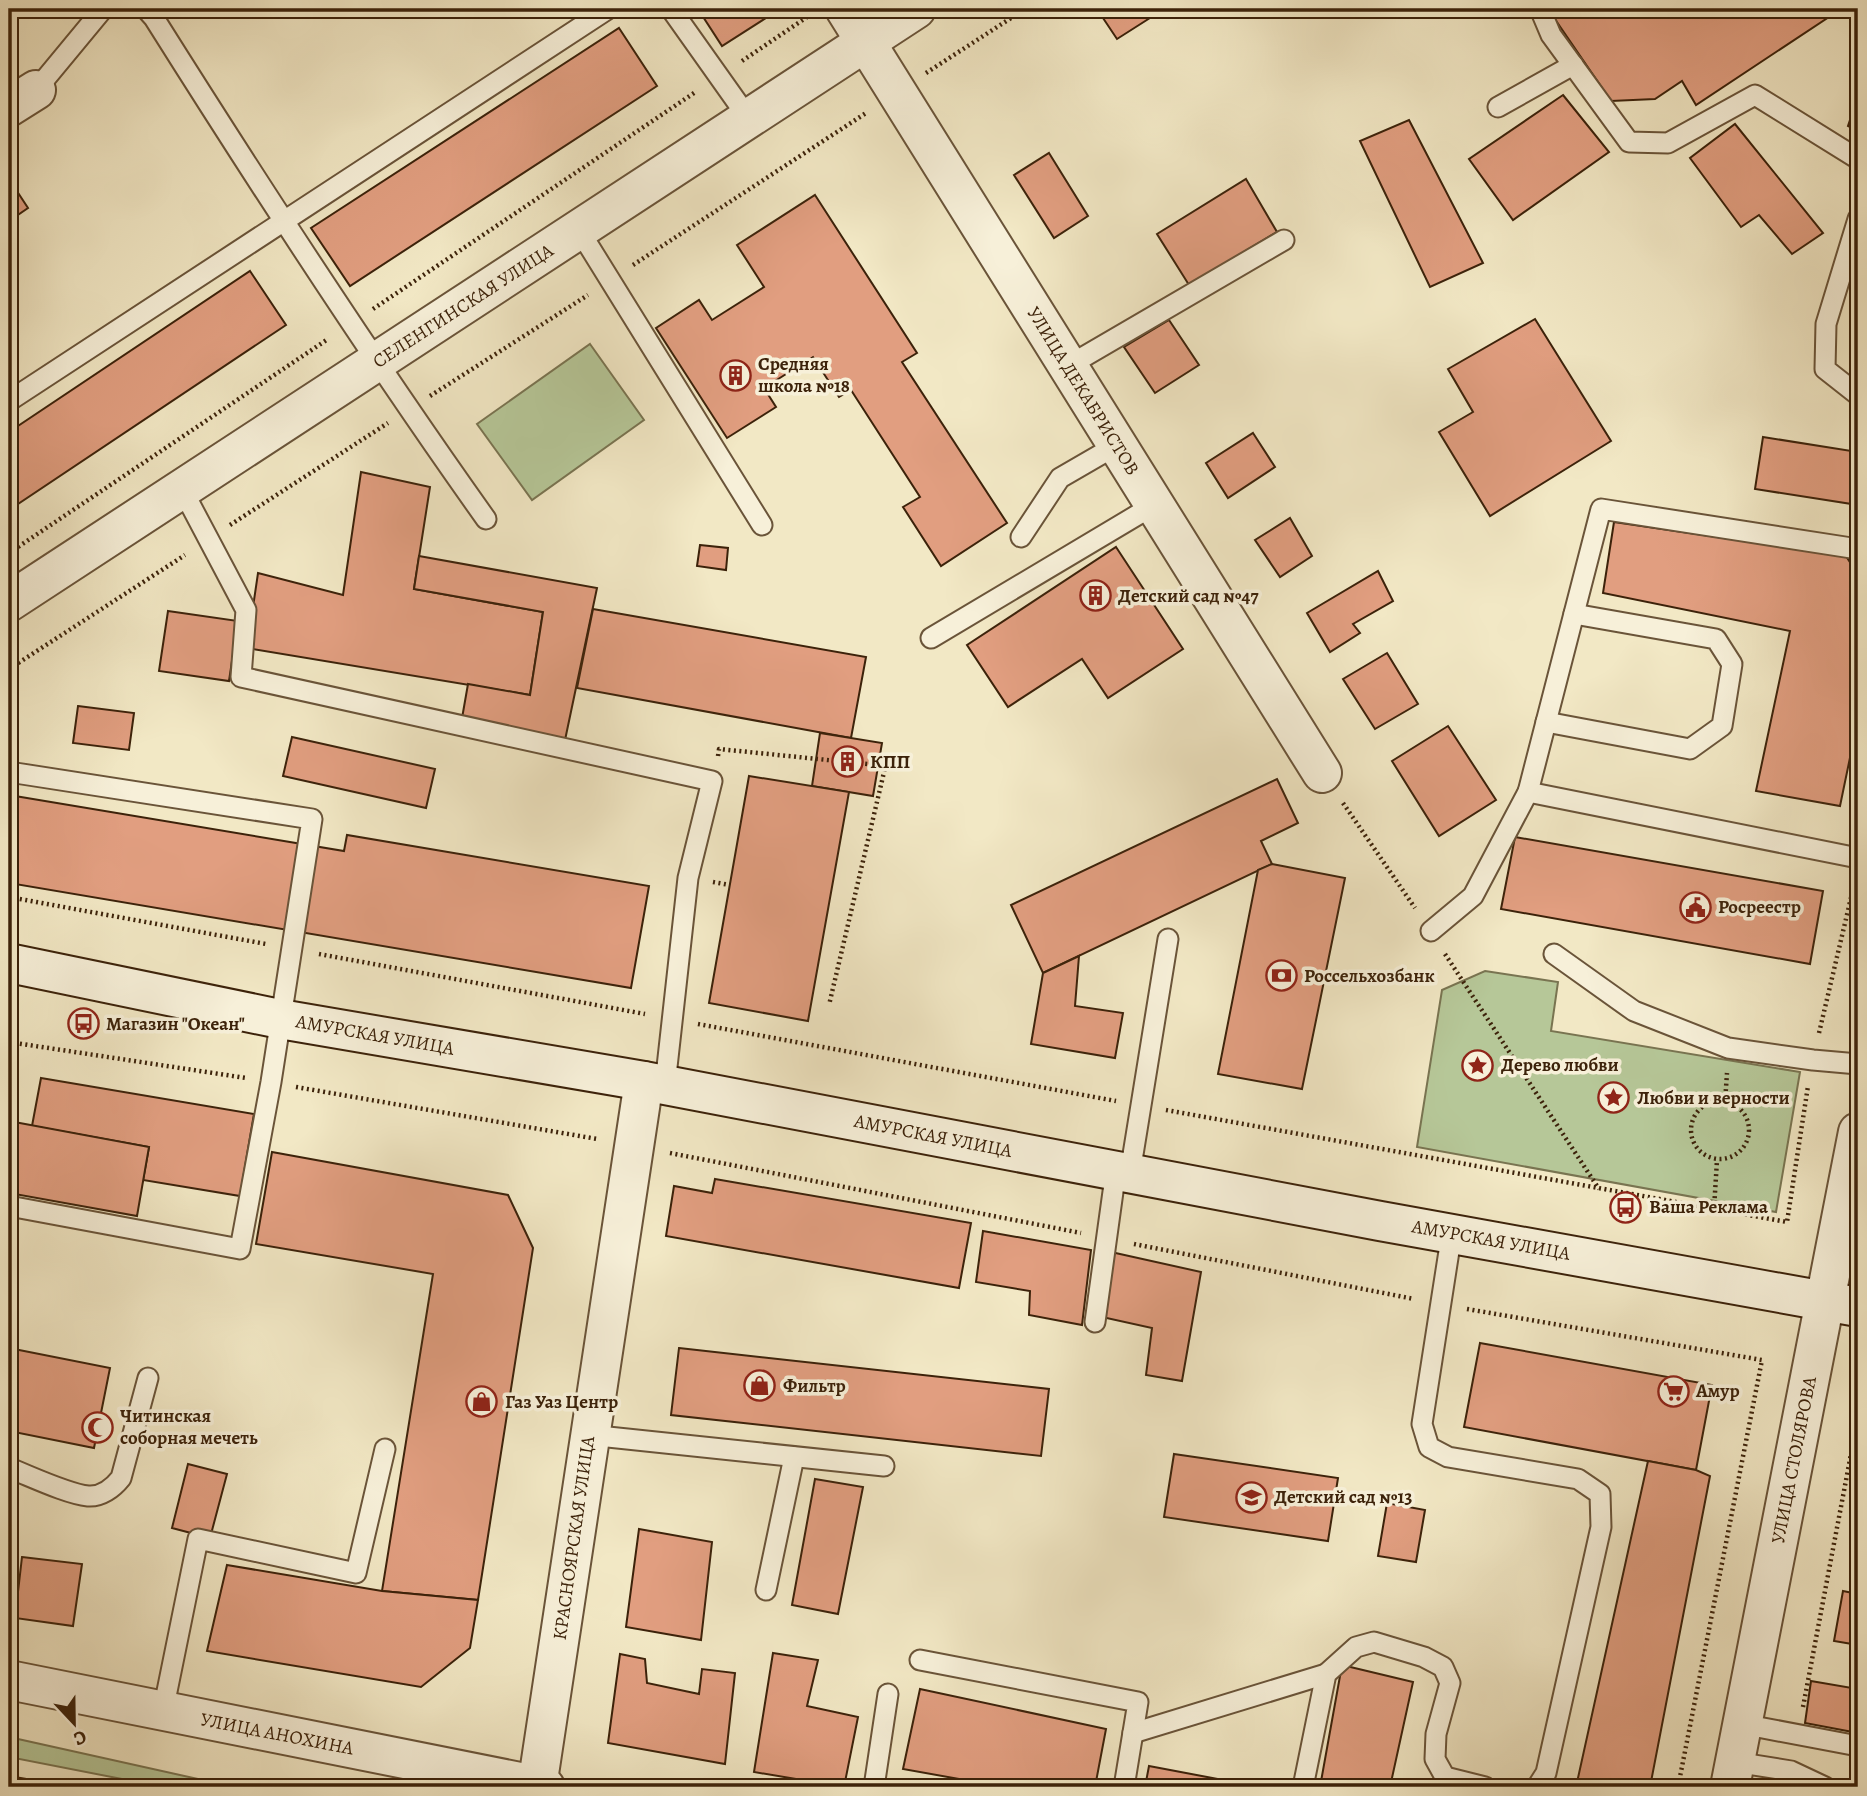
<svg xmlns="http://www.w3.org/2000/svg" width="1867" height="1796" viewBox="0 0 1867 1796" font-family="Alegreya,serif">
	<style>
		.green { fill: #b6c798; stroke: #797451; stroke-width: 2 }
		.building { fill: #e19e80; stroke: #3c220a; stroke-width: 2 }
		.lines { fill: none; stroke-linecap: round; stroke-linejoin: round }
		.service-casing { stroke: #6a5439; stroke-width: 23 }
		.minor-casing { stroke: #6a5439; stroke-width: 42 }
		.secondary-casing { stroke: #3c220a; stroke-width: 42 }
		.path { stroke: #3c220a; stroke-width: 4.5; stroke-dasharray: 2 3.5; stroke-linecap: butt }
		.service { stroke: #f7f0d9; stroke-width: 19 }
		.minor { stroke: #f7f0d9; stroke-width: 38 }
		.secondary { stroke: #f7f0d9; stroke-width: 38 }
		.labels { text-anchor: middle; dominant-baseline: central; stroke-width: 7; stroke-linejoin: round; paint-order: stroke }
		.street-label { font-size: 19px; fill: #3c220a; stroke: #f7f0d9 }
		.poi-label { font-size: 19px; font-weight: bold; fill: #3c220a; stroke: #f7f0d9; text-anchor: start }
	</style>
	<rect width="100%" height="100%" fill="#f2e8c5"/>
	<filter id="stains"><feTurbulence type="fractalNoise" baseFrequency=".00286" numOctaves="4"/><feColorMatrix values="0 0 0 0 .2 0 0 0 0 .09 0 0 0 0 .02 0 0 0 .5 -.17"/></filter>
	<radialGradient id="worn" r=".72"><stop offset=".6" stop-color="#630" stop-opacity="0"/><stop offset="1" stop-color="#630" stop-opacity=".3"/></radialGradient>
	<g class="green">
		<polygon points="590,344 644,420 532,500 477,424"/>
		<polygon points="1485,971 1558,982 1551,1031 1800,1072 1776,1212 1417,1147 1442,990"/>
		<polygon points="9,1737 234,1787 163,1787 9,1757"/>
	</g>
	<g class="building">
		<polygon points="698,9 780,9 722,46"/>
		<polygon points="1097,9 1164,9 1117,39"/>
		<polygon points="1548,9 1841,9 1696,105 1682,81 1655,99 1611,101"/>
		<polygon points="619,28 657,86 350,286 311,228"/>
		<polygon points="1563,95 1609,152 1513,220 1469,159"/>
		<polygon points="1858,96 1858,131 1848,126"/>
		<polygon points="1409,120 1483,263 1430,287 1360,141"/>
		<polygon points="1735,124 1823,233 1792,254 1759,215 1741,227 1690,158"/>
		<polygon points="1049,153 1088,216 1054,238 1014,175"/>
		<polygon points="9,179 28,208 9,221"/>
		<polygon points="1246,179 1277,232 1189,285 1157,234"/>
		<polygon points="815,195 917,353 902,362 1007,523 941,566 903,507 920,497 851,390 839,397 813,357 764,388 776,407 727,438 656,328 699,300 712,320 764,287 737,245"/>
		<polygon points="250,271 286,325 9,510 9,432"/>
		<polygon points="1535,319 1611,441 1490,516 1439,432 1473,412 1448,369"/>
		<polygon points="1169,320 1199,365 1155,393 1124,347"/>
		<polygon points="1253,433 1275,467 1228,498 1206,463"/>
		<polygon points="1763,437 1858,452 1858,505 1755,489"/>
		<polygon points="361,472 430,487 414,589 543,612 530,695 247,648 258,573 343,595"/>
		<polygon points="1290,518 1312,556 1280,577 1255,540"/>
		<polygon points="1614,522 1846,556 1858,575 1858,719 1840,806 1756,791 1790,631 1603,593"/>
		<polygon points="700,545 728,548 726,570 697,566"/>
		<polygon points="1116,547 1183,649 1108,698 1082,659 1008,707 967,645"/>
		<polygon points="419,556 597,588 565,740 461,724 468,684 530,695 543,612 414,589"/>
		<polygon points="1378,571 1393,601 1353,624 1360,633 1330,652 1307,613"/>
		<polygon points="593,609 866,657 851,738 577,688"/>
		<polygon points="168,611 238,621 229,681 159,671"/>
		<polygon points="1387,653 1418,704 1375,729 1343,679"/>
		<polygon points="78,706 134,713 129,750 73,743"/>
		<polygon points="1448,726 1496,800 1439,836 1392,761"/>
		<polygon points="820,733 882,743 873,796 812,786"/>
		<polygon points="292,737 435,769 426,808 283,776"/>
		<polygon points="749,776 849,792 808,1021 709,1003"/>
		<polygon points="1277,779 1298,823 1261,841 1272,864 1043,973 1011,905"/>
		<polygon points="9,795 344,851 347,835 649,886 631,988 9,883"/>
		<polygon points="1515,837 1823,891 1810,964 1501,909"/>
		<polygon points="1272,864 1345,878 1302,1089 1218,1074 1258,870"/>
		<polygon points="1079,956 1075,1006 1123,1013 1115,1058 1031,1044 1043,973"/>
		<polygon points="41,1078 254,1114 240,1196 143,1180 149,1147 32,1126"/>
		<polygon points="9,1121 149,1147 137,1216 9,1193"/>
		<polygon points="272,1152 508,1195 533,1248 478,1600 382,1591 433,1274 256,1244"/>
		<polygon points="715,1179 971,1223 959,1288 666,1236 674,1186 712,1193"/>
		<polygon points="983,1231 1091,1250 1082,1325 1029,1315 1030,1291 976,1282"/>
		<polygon points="1111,1252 1201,1272 1182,1381 1146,1375 1152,1328 1102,1317"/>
		<polygon points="1480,1343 1712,1385 1696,1470 1464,1427"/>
		<polygon points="9,1348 110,1368 94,1448 9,1431"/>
		<polygon points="679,1348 1049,1389 1041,1456 671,1415"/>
		<polygon points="1174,1454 1338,1478 1328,1541 1164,1517"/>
		<polygon points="1648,1461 1696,1470 1710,1476 1650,1787 1576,1787"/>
		<polygon points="188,1464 227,1474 210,1538 172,1528"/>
		<polygon points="815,1479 863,1487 838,1614 792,1605"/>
		<polygon points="1387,1503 1425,1510 1416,1562 1378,1556"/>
		<polygon points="639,1529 712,1542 701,1640 626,1627"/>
		<polygon points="22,1557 82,1564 73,1626 15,1618"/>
		<polygon points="227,1565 382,1591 478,1600 470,1648 421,1687 207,1651"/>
		<polygon points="1843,1591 1858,1594 1858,1645 1834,1641"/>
		<polygon points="773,1653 818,1660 807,1706 858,1717 844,1787 754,1772"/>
		<polygon points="620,1654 645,1659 647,1683 699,1694 702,1669 735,1673 725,1764 608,1743"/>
		<polygon points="1342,1665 1413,1682 1390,1787 1320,1787"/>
		<polygon points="1811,1681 1858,1689 1858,1733 1805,1723"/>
		<polygon points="920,1689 1106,1729 1095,1787 1004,1787 903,1769"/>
		<polygon points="1149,1766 1260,1787 1145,1787"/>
		<polygon points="9,1776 73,1787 9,1787"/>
	</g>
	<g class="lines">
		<defs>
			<g id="service">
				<path d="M146,9l8,9c107,170 216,338 332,501"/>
				<polyline points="671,9 749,119"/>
				<polyline points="1540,9 1551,35 1629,142 1668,143 1755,95 1858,159"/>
				<polyline points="36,90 103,9"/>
				<polyline points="1498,107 1573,65"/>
				<polyline points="1858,219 1826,324 1825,369 1858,395"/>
				<polyline points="579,230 762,525"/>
				<polyline points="1068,366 1284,240"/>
				<polyline points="9,401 608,9"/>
				<polyline points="182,489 246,610 241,677 712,781 688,878 665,1085"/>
				<polyline points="1021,537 1060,478 1117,445"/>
				<polyline points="931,638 1154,505"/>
				<polyline points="1546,722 1690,749 1722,726 1732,664 1716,639 1574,614"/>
				<polyline points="9,772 312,819 271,1082 240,1249 9,1206"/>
				<polyline points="1528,792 1858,858"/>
				<polyline points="1431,931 1473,896 1528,792 1601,509 1858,549"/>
				<polyline points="1554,954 1634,1011 1728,1048 1813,1060 1858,1064"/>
				<polyline points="1130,1173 1168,939"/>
				<polyline points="1452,1232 1422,1424 1429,1447 1448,1457 1578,1479 1600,1494 1601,1527 1546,1773 1537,1787"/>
				<polyline points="1095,1322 1116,1170"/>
				<polyline points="589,1435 884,1466"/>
				<path d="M9,1468c21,8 58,26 79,28 13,1 25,-8 33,-18l27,-100"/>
				<polyline points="766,1590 794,1457"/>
				<polyline points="920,1660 1138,1702 1124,1787"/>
				<polyline points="163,1711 198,1539 356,1573 385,1449"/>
				<polyline points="1742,1724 1858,1746"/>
				<polyline points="1133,1733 1326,1674"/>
				<polyline points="1735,1762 1791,1771 1825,1787"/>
				<polyline points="874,1787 888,1694"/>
				<polyline points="1303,1787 1326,1674 1356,1647 1374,1642 1424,1657 1443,1667 1450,1683 1436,1734 1435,1759 1445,1777 1485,1787"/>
			</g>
			<g id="minor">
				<polyline points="845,9 1322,773"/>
				<polyline points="9,107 36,90"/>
				<polyline points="9,602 916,9"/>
				<polyline points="9,1680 545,1787"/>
				<polyline points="537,1787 644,1081"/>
				<polyline points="1730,1787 1858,1132"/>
			</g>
			<polyline id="secondary" points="9,963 280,1019 644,1081 1380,1221 1858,1307"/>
		</defs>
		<use href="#service" class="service-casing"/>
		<use href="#minor" class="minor-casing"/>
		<use href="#secondary" class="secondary-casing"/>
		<g class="path">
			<polyline points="742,61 810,15"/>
			<polyline points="926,73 1025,9"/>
			<polyline points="633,265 866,113"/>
			<polyline points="373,309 697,91"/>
			<polyline points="430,396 588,295"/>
			<polyline points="230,525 388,423"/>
			<polyline points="9,553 328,339"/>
			<polyline points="9,669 185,555"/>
			<polyline points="718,756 719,749 877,765 885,768 829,1005"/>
			<polyline points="1343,803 1415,908"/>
			<polyline points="713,882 730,885"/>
			<polyline points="9,897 266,944"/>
			<polyline points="319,954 645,1014"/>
			<polyline points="1445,954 1599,1189"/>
			<polyline points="698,1024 1116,1101"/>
			<polyline points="1819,1033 1854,885"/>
			<polyline points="9,1042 246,1078"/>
			<polyline points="296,1087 597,1139"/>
			<circle cx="1720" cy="1130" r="29"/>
			<polyline points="1725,1102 1727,1073"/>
			<polyline points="1166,1110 1787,1222 1808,1086"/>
			<polyline points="670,1153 1081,1233"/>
			<polyline points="1714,1209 1717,1160"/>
			<polyline points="1134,1244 1414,1299"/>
			<polyline points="1467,1309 1762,1360 1678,1787"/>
			<polyline points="1803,1707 1858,1417"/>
		</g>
		<use href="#service" class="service"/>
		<use href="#minor" class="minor"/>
		<use href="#secondary" class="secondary"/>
	</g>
	<defs>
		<symbol id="building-ring" viewBox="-11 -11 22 22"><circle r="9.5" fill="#f7f0d9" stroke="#8f2418" stroke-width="1.5"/><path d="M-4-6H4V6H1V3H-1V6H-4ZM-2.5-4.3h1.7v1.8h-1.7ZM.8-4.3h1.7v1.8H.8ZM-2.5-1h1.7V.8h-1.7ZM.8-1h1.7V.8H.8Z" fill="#8f2418"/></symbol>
		<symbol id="civic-ring" viewBox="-11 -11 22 22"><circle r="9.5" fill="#f7f0d9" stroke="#8f2418" stroke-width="1.5"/><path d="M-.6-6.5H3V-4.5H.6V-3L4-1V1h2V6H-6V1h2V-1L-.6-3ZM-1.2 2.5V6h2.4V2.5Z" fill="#8f2418"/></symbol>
		<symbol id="bank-ring" viewBox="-11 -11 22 22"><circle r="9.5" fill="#f7f0d9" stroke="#8f2418" stroke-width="1.5"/><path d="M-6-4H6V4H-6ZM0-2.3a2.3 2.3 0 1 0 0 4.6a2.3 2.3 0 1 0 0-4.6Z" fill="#8f2418"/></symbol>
		<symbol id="bus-ring" viewBox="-11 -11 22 22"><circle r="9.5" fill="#f7f0d9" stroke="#8f2418" stroke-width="1.5"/><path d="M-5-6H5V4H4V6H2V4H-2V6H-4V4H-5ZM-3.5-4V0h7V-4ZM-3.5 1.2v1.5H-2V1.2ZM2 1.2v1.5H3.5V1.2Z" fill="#8f2418"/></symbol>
		<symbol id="sight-ring" viewBox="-11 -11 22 22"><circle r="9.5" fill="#f7f0d9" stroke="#8f2418" stroke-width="1.5"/><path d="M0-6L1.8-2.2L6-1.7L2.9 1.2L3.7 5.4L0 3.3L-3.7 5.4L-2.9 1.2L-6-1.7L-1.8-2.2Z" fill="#8f2418"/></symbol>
		<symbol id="shop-ring" viewBox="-11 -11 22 22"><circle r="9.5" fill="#f7f0d9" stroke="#8f2418" stroke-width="1.5"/><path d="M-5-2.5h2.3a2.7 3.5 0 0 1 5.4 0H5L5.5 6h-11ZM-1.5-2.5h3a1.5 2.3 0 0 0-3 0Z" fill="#8f2418"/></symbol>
		<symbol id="supermarket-ring" viewBox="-11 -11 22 22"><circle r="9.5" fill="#f7f0d9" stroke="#8f2418" stroke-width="1.5"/><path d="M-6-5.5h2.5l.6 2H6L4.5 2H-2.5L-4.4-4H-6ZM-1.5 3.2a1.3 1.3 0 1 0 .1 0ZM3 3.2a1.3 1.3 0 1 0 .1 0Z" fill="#8f2418"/></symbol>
		<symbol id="mosque-ring" viewBox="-11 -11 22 22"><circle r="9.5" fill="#f7f0d9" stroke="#8f2418" stroke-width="1.5"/><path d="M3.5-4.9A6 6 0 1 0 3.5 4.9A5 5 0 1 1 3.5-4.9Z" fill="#8f2418"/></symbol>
		<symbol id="school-ring" viewBox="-11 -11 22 22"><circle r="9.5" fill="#f7f0d9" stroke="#8f2418" stroke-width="1.5"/><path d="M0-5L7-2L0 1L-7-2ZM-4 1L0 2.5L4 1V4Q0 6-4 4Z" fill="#8f2418"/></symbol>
	</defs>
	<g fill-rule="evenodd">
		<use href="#building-ring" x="718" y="358" width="35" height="35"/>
		<use href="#building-ring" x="1078" y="578" width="35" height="35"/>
		<use href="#building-ring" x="830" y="744" width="35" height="35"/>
		<use href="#civic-ring" x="1678" y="890" width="35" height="35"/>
		<use href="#bank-ring" x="1264" y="958" width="35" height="35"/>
		<use href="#bus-ring" x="66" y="1006" width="35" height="35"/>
		<use href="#sight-ring" x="1460" y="1048" width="35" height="35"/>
		<use href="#sight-ring" x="1596" y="1080" width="35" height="35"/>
		<use href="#bus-ring" x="1608" y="1190" width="35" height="35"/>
		<use href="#shop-ring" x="742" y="1368" width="35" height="35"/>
		<use href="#supermarket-ring" x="1656" y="1374" width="35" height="35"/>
		<use href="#shop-ring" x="464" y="1384" width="35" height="35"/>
		<use href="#mosque-ring" x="80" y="1410" width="35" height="35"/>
		<use href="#school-ring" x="1234" y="1480" width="35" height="35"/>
	</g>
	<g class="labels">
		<g class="street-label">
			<text transform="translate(463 306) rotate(-33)">СЕЛЕНГИНСКАЯ УЛИЦА</text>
			<text transform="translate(1083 391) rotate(58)">УЛИЦА ДЕКАБРИСТОВ</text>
			<text transform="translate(375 1035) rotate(10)">АМУРСКАЯ УЛИЦА</text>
			<text transform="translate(933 1136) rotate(11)">АМУРСКАЯ УЛИЦА</text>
			<text transform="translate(1491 1240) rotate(10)">АМУРСКАЯ УЛИЦА</text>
			<text transform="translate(1794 1460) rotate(-79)">УЛИЦА СТОЛЯРОВА</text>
			<text transform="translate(574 1538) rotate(-82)">КРАСНОЯРСКАЯ УЛИЦА</text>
			<text transform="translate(277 1734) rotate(11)">УЛИЦА АНОХИНА</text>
		</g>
		<g class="poi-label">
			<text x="758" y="364">Средняя<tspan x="758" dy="22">школа №18</tspan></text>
			<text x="1118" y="596">Детский сад №47</text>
			<text x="870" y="762">КПП</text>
			<text x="1718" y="907">Росреестр</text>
			<text x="1304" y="976">Россельхозбанк</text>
			<text x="106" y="1024">Магазин "Океан"</text>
			<text x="1501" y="1065">Дерево любви</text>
			<text x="1637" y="1098">Любви и верности</text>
			<text x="1649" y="1207">Ваша Реклама</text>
			<text x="783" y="1386">Фильтр</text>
			<text x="1696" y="1391">Амур</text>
			<text x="505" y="1402">Газ Уаз Центр</text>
			<text x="120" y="1416">Читинская<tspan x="120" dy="22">соборная мечеть</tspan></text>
			<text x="1274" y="1497">Детский сад №13</text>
		</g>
	</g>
	<rect width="1867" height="1796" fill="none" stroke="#f2e8c5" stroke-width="35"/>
	<rect x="10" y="10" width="1846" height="1775" fill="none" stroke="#3c220a" stroke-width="3.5"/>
	<rect x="18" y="18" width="1832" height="1761" fill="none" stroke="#3c220a" stroke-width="2"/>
	<g transform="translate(74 1723) rotate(158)" stroke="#f7f0d9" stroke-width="5" paint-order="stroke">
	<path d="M0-5L12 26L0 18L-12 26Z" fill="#3c220a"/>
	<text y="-10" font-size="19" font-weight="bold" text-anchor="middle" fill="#3c220a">С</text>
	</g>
	<rect width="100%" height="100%" filter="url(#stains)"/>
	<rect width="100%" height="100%" fill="url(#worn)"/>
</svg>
